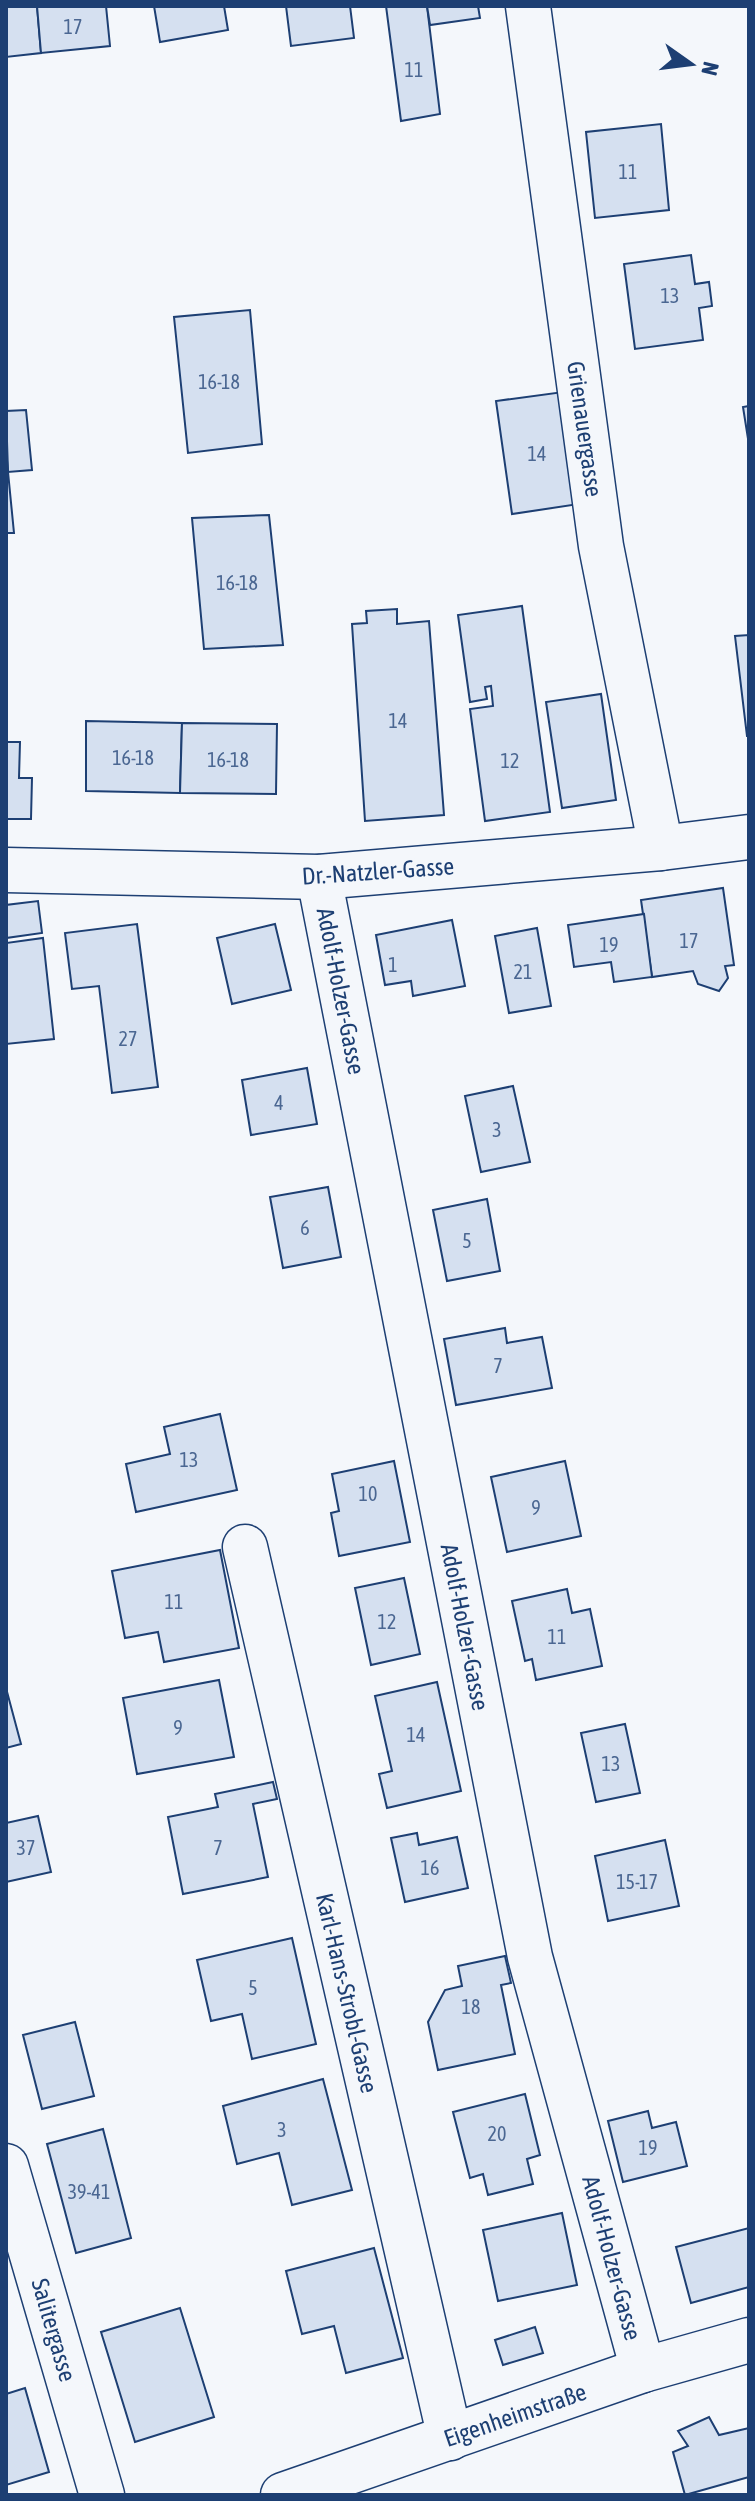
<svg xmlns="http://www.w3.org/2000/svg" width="755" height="2501" viewBox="0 0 755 2501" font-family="'Asap Condensed',sans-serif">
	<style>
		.building { fill: #d5e0f0; stroke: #1d3f73; stroke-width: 2 }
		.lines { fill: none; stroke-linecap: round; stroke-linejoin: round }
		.minor-casing { stroke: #1d3f73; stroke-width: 47 }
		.minor { stroke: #f4f7fb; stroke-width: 44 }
		.labels { text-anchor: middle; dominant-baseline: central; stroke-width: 6; stroke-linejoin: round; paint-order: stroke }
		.number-label { font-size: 20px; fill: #4b6792 }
		.street-label { font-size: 24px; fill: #1d3f73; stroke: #f4f7fb }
	</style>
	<rect width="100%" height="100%" fill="#f4f7fb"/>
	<g class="building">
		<polygon points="6,6 37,6 41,53 6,57"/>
		<polygon points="37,6 106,6 110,46 41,53"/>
		<polygon points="154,6 224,6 228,30 160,42"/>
		<polygon points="286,6 350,6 354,38 291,46"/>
		<polygon points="386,6 427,6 440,114 401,121"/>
		<polygon points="427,6 478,6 480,18 430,25"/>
		<polygon points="661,124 669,210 595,218 586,132"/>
		<polygon points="691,255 695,284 709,282 712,306 699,308 703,340 635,349 624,264"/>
		<polygon points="250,310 262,444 188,453 174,317"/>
		<polygon points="563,392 579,504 512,514 496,401"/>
		<polygon points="749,406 749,445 743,407"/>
		<polygon points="26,410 32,470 8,472 6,411"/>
		<polygon points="6,449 8,472 14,533 6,533"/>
		<polygon points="269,515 283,645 204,649 192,518"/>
		<polygon points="522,606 550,812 485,821 470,709 493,706 491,686 485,687 487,699 470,702 458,615"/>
		<polygon points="397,609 397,624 429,621 444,815 365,821 352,624 367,623 366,611"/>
		<polygon points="749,635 749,736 747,736 735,636"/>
		<polygon points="601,694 616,800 562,808 546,702"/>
		<polygon points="86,721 182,723 180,793 86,791"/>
		<polygon points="182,723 277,724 276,794 180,793"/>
		<polygon points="6,742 20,742 19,778 32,778 31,819 6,819"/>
		<polygon points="723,888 734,965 725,966 728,978 719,991 698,984 693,971 652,977 641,900"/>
		<polygon points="38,901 42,933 6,938 6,905"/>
		<polygon points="644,914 652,977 614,982 611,962 574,967 568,925"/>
		<polygon points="452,920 465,986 413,996 411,981 385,985 376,935"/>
		<polygon points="137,924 158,1087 112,1093 99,986 72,989 65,933"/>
		<polygon points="275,924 291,990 232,1004 217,938"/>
		<polygon points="537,928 551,1006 509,1013 495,936"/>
		<polygon points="43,938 54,1039 6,1044 6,943"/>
		<polygon points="307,1068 317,1124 251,1135 242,1080"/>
		<polygon points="513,1086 530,1162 481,1172 465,1096"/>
		<polygon points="328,1187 341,1257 283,1268 270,1197"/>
		<polygon points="487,1199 500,1271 447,1281 433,1210"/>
		<polygon points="505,1328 507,1343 542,1337 552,1388 456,1405 444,1339"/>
		<polygon points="220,1414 237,1490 136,1512 126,1464 170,1454 164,1427"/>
		<polygon points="394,1461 410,1542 339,1556 331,1513 339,1511 332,1474"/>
		<polygon points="565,1461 581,1536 507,1552 491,1477"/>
		<polygon points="220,1550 239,1648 164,1662 158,1632 125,1638 112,1571"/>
		<polygon points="404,1578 420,1654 371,1665 355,1588"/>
		<polygon points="567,1589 572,1613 590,1609 602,1666 536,1680 532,1659 525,1661 512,1601"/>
		<polygon points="219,1680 234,1757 137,1774 123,1698"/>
		<polygon points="437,1682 461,1791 387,1808 379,1774 392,1771 375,1696"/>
		<polygon points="6,1688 21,1744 6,1748"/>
		<polygon points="625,1724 640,1793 596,1802 581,1733"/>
		<polygon points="273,1782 277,1799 253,1804 268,1877 183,1894 168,1817 218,1807 215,1794"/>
		<polygon points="38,1816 51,1872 6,1882 6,1823"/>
		<polygon points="417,1833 419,1845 457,1837 468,1888 405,1902 391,1838"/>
		<polygon points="665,1840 679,1906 608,1921 595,1856"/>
		<polygon points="292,1938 316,2044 252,2059 242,2014 211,2021 197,1960"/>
		<polygon points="505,1956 511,1983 501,1985 515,2054 438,2070 428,2022 445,1990 462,1986 458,1966"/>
		<polygon points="75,2022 94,2096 42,2109 23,2035"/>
		<polygon points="323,2079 352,2190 292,2205 279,2153 237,2164 223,2106"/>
		<polygon points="525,2094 540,2155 527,2159 533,2184 488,2195 483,2174 470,2178 453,2112"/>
		<polygon points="648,2111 652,2128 676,2122 687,2166 623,2182 608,2121"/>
		<polygon points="103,2129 131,2238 76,2253 47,2144"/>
		<polygon points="562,2213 577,2285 498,2301 483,2230"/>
		<polygon points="749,2228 749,2287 691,2303 676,2247"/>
		<polygon points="374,2248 403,2358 346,2373 334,2326 302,2334 286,2271"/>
		<polygon points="180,2308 214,2417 135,2442 101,2332"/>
		<polygon points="535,2327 543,2353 503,2365 495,2340"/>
		<polygon points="25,2388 49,2472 6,2485 6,2394"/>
		<polygon points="709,2417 719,2435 749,2428 749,2477 685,2495 673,2452 688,2446 678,2431"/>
	</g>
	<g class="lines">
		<defs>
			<g id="minor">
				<polyline points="528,6 601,546 661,848"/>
				<polyline points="6,870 319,877 661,848 749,837"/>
				<polyline points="319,877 530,1957 643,2370"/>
				<polyline points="245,1547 450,2438"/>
				<polyline points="6,2166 102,2495"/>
				<polyline points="283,2495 643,2370 749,2340"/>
			</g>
		</defs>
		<use href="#minor" class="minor-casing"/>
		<use href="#minor" class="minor"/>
	</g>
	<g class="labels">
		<g class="number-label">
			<text x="73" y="26">17</text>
			<text x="414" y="69">11</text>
			<text x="628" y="171">11</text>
			<text x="670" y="295">13</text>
			<text x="219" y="381">16-18</text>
			<text x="537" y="453">14</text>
			<text x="237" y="582">16-18</text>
			<text x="398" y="720">14</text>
			<text x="133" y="757">16-18</text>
			<text x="228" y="759">16-18</text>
			<text x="510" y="760">12</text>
			<text x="689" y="940">17</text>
			<text x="609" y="944">19</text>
			<text x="393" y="964">1</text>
			<text x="523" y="971">21</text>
			<text x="128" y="1038">27</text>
			<text x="279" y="1102">4</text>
			<text x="497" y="1129">3</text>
			<text x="305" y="1227">6</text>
			<text x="467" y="1240">5</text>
			<text x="498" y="1365">7</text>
			<text x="189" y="1459">13</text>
			<text x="368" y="1493">10</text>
			<text x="536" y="1507">9</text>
			<text x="174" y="1601">11</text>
			<text x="387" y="1621">12</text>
			<text x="557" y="1636">11</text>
			<text x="178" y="1727">9</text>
			<text x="416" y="1734">14</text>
			<text x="611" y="1763">13</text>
			<text x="26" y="1847">37</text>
			<text x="218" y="1847">7</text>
			<text x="430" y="1867">16</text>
			<text x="637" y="1881">15-17</text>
			<text x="253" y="1987">5</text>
			<text x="471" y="2006">18</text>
			<text x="282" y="2129">3</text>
			<text x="497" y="2133">20</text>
			<text x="648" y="2147">19</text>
			<text x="89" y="2191">39-41</text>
		</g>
		<g class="street-label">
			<text transform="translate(585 429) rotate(82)">Grienauergasse</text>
			<text transform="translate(378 871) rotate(-4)">Dr.-Natzler-Gasse</text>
			<text transform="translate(341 991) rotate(79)">Adolf-Holzer-Gasse</text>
			<text transform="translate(465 1627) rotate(79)">Adolf-Holzer-Gasse</text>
			<text transform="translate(347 1993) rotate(77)">Karl-Hans-Strobl-Gasse</text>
			<text transform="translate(612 2258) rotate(75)">Adolf-Holzer-Gasse</text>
			<text transform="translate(54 2330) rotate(74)">Salitergasse</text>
			<text transform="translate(515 2415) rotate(-19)">Eigenheimstraße</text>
		</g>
	</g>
	<rect width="755" height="2501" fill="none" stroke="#1d3f73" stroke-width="16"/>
	<g transform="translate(691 64) rotate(104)" stroke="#f4f7fb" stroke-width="6" paint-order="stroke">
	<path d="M0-6L14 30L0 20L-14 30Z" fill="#1d3f73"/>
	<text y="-12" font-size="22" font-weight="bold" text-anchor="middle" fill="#1d3f73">N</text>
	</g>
</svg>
